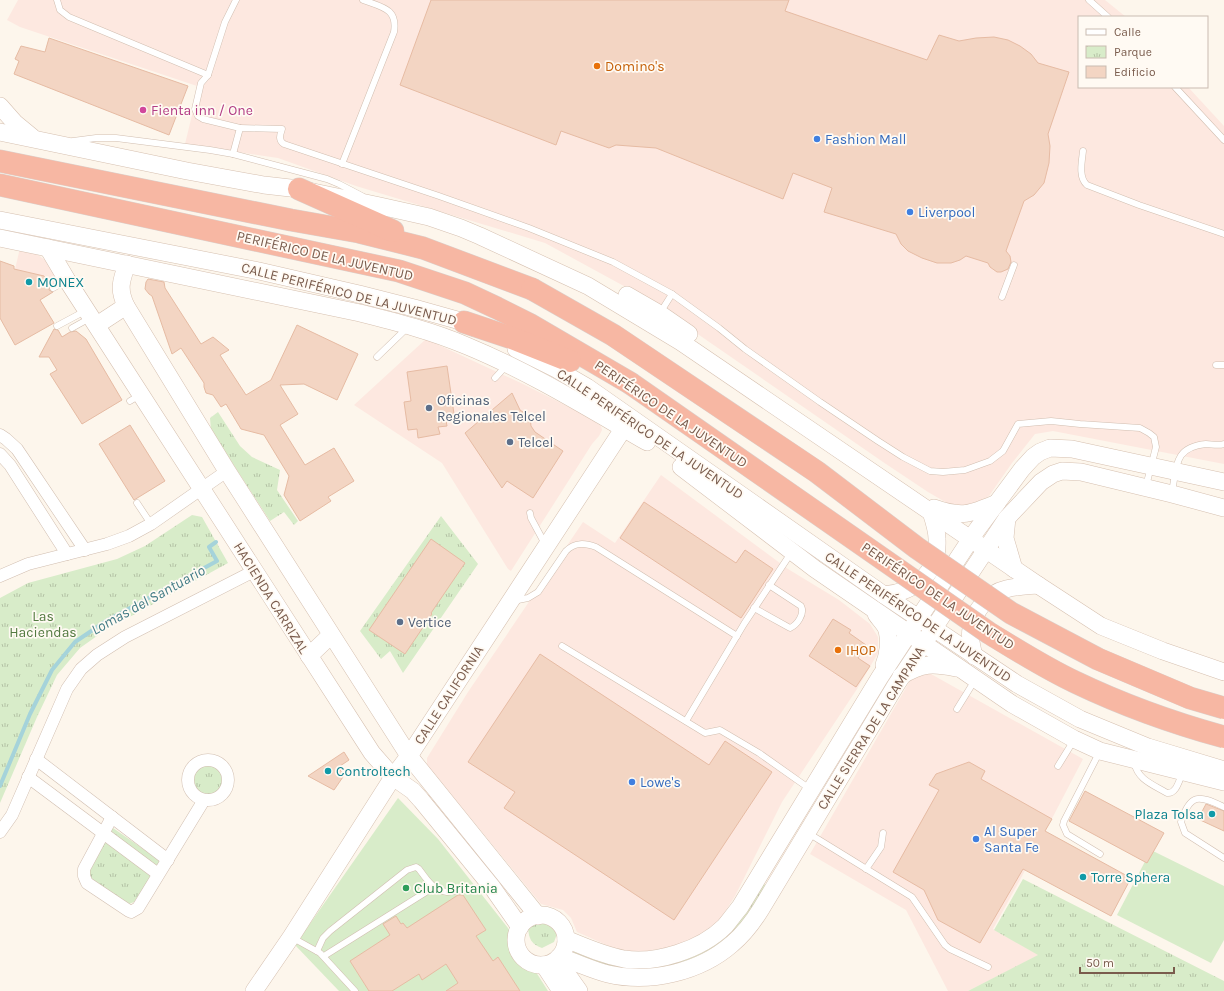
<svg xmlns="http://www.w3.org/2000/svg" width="1224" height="991" viewBox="0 0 1224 991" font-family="Karla,sans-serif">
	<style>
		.commercial { fill: #fde8e0 }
		.park { fill: url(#park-tufts) }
		.pitch { fill: #d8ecc9 }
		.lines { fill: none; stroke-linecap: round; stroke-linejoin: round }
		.stream { stroke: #a5d3da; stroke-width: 4 }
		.building { fill: #f3d5c3; stroke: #e6bba3 }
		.lane-casing { stroke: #d1beb0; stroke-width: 7 }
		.street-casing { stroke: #d1beb0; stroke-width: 13 }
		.secondary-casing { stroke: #d6c0b0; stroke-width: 18 }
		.highway-casing { stroke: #dad1cd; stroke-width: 23 }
		.lane { stroke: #fff; stroke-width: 6 }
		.street { stroke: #fff; stroke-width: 12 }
		.secondary { stroke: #fff; stroke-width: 17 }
		.highway { stroke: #f7b7a3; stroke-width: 22 }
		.highway-bridge-casing { stroke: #dad1cd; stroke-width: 23; stroke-linecap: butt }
		.highway-bridge { stroke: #f7b7a3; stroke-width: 22 }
		.food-dot { fill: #e8710a; stroke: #fffaf3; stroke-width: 1.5 }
		.hotel-dot { fill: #d1479c; stroke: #fffaf3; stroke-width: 1.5 }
		.shop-dot { fill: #3f7fe0; stroke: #fffaf3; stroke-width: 1.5 }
		.culture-dot { fill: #0f9aa8; stroke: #fffaf3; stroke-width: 1.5 }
		.service-dot { fill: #5c6f8a; stroke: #fffaf3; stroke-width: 1.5 }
		.leisure-dot { fill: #2e9e5b; stroke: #fffaf3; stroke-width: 1.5 }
		.labels { text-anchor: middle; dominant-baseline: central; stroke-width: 3.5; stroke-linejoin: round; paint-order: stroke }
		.food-label { font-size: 14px; fill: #c56008; stroke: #fffaf3; text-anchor: start }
		.hotel-label { font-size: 14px; fill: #b23c85; stroke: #fffaf3; text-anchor: start }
		.shop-label { font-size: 14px; fill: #366cbe; stroke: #fffaf3; text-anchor: start }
		.street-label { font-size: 14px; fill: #7a5c4d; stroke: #fffaf3 }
		.culture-label { font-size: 14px; fill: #0d838f; stroke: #fffaf3; text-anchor: start }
		.service-label { font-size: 14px; fill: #4e5e75; stroke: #fffaf3; text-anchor: start }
		.park-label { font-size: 14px; fill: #537a41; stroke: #fffaf3 }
		.leisure-label { font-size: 14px; fill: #27864d; stroke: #fffaf3; text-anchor: start }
		.water-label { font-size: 15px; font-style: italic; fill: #437c86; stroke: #fffaf3 }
	</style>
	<defs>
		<pattern id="park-tufts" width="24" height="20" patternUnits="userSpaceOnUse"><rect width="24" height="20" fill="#d8ecc9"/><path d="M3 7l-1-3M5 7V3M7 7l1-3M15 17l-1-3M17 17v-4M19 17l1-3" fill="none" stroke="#b4c2a5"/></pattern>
	</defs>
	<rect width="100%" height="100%" fill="#fdf6ec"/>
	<g class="commercial">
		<polygon points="18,0 1105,0 1126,17 1079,17 1079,87 1188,87 1224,126 1224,464 1053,431 1035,434 1012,463 989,496 969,507 947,503 928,492 883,462 644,297 545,243 356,186 278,158 185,144 192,115 197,86 20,27 7,20"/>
		<polygon points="20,248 38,255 49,263 62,287 3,321"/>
		<polygon points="426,339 521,383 585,415 601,426 602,430 599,436 592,444 511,571 508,569 442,463 354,405"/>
		<polygon points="661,475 788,569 839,600 870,624 878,637 878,653 857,689 782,802 735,896 719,921 699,935 675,946 647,951 628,951 611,947 577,932 571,918 563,910 541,904 427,765 427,758 468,692 583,522 615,543"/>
		<polygon points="924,673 931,674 1083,759 1021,878 993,929 1039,955 968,991 948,991 906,910 810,854 911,679"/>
	</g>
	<g class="park">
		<polygon points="218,412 240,446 252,457 280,470 277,490 298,521 294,525 284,512 270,521 211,430 210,418"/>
		<polygon points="192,515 202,517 228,563 104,631 80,648 57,675 37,717 0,803 0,598 28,583 117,559 145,546"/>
		<polygon points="441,516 478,564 403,673 390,651 381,659 360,631"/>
		<polygon points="207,761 219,765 226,779 218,795 204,798 196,795 189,780 194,767"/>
		<polygon points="113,828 162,862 134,902 129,904 89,878 88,873"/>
		<polygon points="1023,879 1224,981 1224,991 968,991 1038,955 994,930"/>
		<polygon points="763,884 770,886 730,940 687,965 632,972 576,957 573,952 576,949 692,955"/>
		<path d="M543,918l11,6 3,10 -3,8 -12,6c-11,-4 -13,-9 -14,-20l6,-6z"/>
	</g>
	<g class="pitch">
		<polygon points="398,798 438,839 508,928 548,991 339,991 295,945"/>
		<polygon points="1151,850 1224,886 1224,940 1211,963 1117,915"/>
	</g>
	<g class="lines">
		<polyline class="stream" points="0,786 30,714 52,670 75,642 106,621 217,561 209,547 216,542"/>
	</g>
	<g class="building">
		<polygon points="431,0 789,0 785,11 927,60 939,35 959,41 976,38 994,37 1008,40 1020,46 1031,54 1038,63 1069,72 1048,134 1050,146 1049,163 1044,183 1034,195 1024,201 1006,251 1010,256 1011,262 1008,269 1001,272 997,272 990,267 988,263 966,256 960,260 951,263 937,263 922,258 908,251 901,244 896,234 824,212 832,188 793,173 783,199 656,148 616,145 609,148 561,131 556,145 400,85"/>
		<polygon points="49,38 188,86 169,135 14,74 19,61 15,59 21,46 45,52"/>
		<polygon points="0,261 14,266 14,269 44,276 50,285 49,290 53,292 40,300 54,323 15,345 0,318"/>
		<polygon points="148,279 164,282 165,288 201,344 213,337 229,350 220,355 246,395 271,380 297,325 358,354 337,400 304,384 280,385 298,414 280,425 305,465 334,448 354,481 328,497 331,501 300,521 284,495 289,476 264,435 241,429 226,404 221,407 213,395 206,393 204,387 204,383 181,348 172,354 152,296 149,294 145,289 146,282"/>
		<polygon points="54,329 58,330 62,337 70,332 76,331 86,339 122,400 82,424 50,374 57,370 49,357 39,357"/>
		<polygon points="447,366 454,414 445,415 447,426 438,427 440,434 418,438 417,429 408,430 404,402 411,401 407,372"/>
		<polygon points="512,393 520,410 530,417 531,426 535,432 563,451 533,498 507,481 502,488 465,433"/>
		<polygon points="130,425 165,481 134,500 99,444"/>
		<polygon points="644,502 736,563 745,550 773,569 741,618 620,538"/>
		<polygon points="431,539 465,563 431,613 432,614 405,654 369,630"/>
		<polygon points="833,619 851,630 849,633 866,645 858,658 870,666 856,687 809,656"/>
		<polygon points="540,654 709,765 725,741 772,772 674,920 504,808 515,792 468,762"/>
		<polygon points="344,752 349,760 337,768 345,774 334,790 308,776"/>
		<polygon points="969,762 985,771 981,779 1052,819 1045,831 1131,878 1111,916 1023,869 980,943 938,920 924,890 893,872 939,790 929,785 936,774"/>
		<polygon points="1085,791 1164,833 1147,863 1069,821"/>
		<polygon points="1206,804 1224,811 1224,831 1198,819"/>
		<polygon points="458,895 463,895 486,930 476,936 493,961 498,957 520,991 446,991 458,983 446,964 422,980 419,974 392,991 369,991 350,961 390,935 383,924 396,916 401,924 403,923 407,928"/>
	</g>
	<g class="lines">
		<defs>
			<g id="lane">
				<polyline points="57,0 60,10 69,17 208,75"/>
				<polyline points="236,0 225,22 208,75 201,83 195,109 198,116 203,119 240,128"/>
				<polyline points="1089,0 1108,17"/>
				<polyline points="1175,87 1224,140"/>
				<polyline points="73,141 96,138 116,138 210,150 233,154 327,179 339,184 362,196"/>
				<path d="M1083,151c-1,10 -5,26 4,34l52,20 85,29"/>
				<path d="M233,154l7,-26 42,1c-2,6 -4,11 2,15l155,52 90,32 84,34 59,32 47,34 26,21 75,53 58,39 25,16 27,14 13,1 22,-2 25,-9 13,-10 15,-27 33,-3 29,3 60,4 9,5 5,4 2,10 -10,39"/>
				<path d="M342,164l52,-132c4,-24 -13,-25 -31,-32"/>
				<polyline points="53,288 66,281"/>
				<polyline points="1002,297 1014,265"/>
				<polyline points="660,313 672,294"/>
				<polyline points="57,326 85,311"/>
				<polyline points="72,328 90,318"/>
				<polyline points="377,357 407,328"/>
				<polyline points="1216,365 1224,365"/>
				<polyline points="495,378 506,366"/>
				<polyline points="130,401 140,395"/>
				<path d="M1172,492c5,-26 2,-45 34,-48 5,0 13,2 18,0"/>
				<polyline points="137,503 151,524"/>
				<polyline points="530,513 531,518 545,544"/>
				<path d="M513,601l15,-3 10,-6 28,-41c9,-9 19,-8 30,-4l141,89"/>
				<path d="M754,608l36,20c7,-3 15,-14 11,-22l-32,-21"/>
				<polyline points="562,646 705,733 720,730 759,753 810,789"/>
				<polyline points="957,709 975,680"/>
				<polyline points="686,721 744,624 791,553"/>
				<polyline points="1099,753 1064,821 1063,825 1067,834 1100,854"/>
				<path d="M1134,762c4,18 18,22 33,31 9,1 12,-12 15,-19"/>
				<polyline points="1058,766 1074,740"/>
				<path d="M1224,807c-25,-12 -34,-14 -43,15l4,11 39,25"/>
				<polyline points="808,833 912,897 945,945 950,949 988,967"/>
				<polyline points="866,869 881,847 883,833"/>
				<polyline points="293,938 320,953 355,991"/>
				<path d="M317,951l6,-13 7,-7 77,-61 9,-3 3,2c8,11 14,21 28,23l43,-5"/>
				<polyline points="324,956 434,887"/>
			</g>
			<g id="street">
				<polyline points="0,435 6,439 17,449 85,550"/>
				<polyline points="0,454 10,465 67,554"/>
				<polyline points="0,576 28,564 107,544 129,536 151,524 227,471"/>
				<polyline points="36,759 168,860"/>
				<circle cx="208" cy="780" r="20"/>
				<polyline points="28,777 158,874"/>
				<polyline points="112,817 84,869 84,876 87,883 129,911 131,912 138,908 204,800"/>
				<polyline points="0,832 12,815 67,689 81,669 97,655 125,637 254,571"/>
			</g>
			<g id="secondary">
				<polyline points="0,106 15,123 32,137"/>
				<polyline points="0,132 187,171 264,185 299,189 380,206 429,217 461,228 480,236 588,286 681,342 1038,585 1101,626 1163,651 1224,672"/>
				<polyline points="0,220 259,271 359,294 414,308 464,322 475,328"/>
				<path d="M0,238l360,75c36,9 72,18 107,33 63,26 121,62 180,96"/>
				<polyline points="48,248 67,280 372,753 393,777 413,791 421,800 492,887 520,927"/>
				<path d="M127,264c-6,17 -9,25 -1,42l101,165 182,285 129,160"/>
				<polyline points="627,295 660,314 689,334"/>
				<polyline points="97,325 126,306"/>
				<polyline points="516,349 556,369 587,387 884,595 1017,684 1080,719 1148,747 1224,770"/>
				<polyline points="681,467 815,569 1012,704 1074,739 1100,751 1224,782"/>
				<path d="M934,508c28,10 37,6 63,-5"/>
				<polyline points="1007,518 1005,538 1014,569"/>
				<path d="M884,595c31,-3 55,-22 53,-56 0,-9 -3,-18 -6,-27"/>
				<path d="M876,614c3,5 9,10 11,16 3,11 1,25 -3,35"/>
				<polyline points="309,656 331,635"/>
				<path d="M974,656c-2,-9 -5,-18 -3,-27 3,-18 17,-36 35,-40 11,-3 21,-3 32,-4"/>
				<path d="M901,676c21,-13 32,-13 55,-8"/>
				<circle cx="541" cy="940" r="25"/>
				<path d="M566,939c19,8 37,16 58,20 32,5 77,-9 101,-33 5,-6 10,-13 15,-19l140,-230 96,-146 46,-62 11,-12 7,-5 10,-4 22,1 152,33"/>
				<path d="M559,957c17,5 33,13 49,17 42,10 92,-2 124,-30 12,-10 21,-22 29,-35l135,-224 111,-167 34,-36 12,-8 9,-3 19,1 91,22 52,14"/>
				<polyline points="557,960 579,991"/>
				<polyline points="544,965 561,991"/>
				<polyline points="254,991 291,937 393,777 409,756 629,420"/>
			</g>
			<g id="highway">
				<polyline points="0,161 291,220 359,232 423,248 532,289"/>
				<polyline points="0,185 399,271 465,293 497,308 529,324 630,383"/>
				<polyline points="299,189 393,231"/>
				<polyline points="464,322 512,338 570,361"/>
			</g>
		</defs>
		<use href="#lane" class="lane-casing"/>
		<use href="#street" class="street-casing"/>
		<use href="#secondary" class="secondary-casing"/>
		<use href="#highway" class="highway-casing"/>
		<use href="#lane" class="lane"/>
		<use href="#street" class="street"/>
		<use href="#secondary" class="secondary"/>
		<use href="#highway" class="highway"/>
		<defs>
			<g id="highway-bridge">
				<polyline points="532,289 613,335 817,472 917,548 1011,613 1098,659 1190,698 1224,708"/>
				<path d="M630,383l359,250c28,17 56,35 86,49 48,23 98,41 149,55"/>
			</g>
		</defs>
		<use href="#highway-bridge" class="highway-bridge-casing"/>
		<use href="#highway-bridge" class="highway-bridge"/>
	</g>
	<g class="food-dot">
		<circle cx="597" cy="66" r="4"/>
		<circle cx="838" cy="650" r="4"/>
	</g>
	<circle class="hotel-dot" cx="143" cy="110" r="4"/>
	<g class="shop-dot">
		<circle cx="817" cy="139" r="4"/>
		<circle cx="910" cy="212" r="4"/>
		<circle cx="632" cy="782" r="4"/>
		<circle cx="976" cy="839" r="4"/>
	</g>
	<g class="culture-dot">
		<circle cx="29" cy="282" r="4"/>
		<circle cx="328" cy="771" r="4"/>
		<circle cx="1212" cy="814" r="4"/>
		<circle cx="1083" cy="877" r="4"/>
	</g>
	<g class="service-dot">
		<circle cx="429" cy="408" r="4"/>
		<circle cx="510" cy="442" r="4"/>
		<circle cx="400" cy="622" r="4"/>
	</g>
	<circle class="leisure-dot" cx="406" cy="888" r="4"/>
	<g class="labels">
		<g class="food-label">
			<text x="605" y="66">Domino's</text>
			<text x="846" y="650">IHOP</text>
		</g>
		<g class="hotel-label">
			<text x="151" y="110">Fienta inn / One</text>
		</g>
		<g class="shop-label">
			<text x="825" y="139">Fashion Mall</text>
			<text x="918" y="212">Liverpool</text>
			<text x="640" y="782">Lowe's</text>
			<text x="984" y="831">Al Super<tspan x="984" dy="16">Santa Fe</tspan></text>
		</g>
		<g class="street-label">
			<text transform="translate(325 256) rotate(13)">PERIFÉRICO DE LA JUVENTUD</text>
			<text transform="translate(349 294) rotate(14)">CALLE PERIFÉRICO DE LA JUVENTUD</text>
			<text transform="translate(671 414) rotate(34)">PERIFÉRICO DE LA JUVENTUD</text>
			<text transform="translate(650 434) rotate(34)">CALLE PERIFÉRICO DE LA JUVENTUD</text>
			<text transform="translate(938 596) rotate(34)">PERIFÉRICO DE LA JUVENTUD</text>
			<text transform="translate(271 598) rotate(58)">HACIENDA CARRIZAL</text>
			<text transform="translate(918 617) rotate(34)">CALLE PERIFÉRICO DE LA JUVENTUD</text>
			<text transform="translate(449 695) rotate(-57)">CALLE CALIFORNIA</text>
			<text transform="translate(871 728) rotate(-58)">CALLE SIERRA DE LA CAMPANA</text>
		</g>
		<g class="culture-label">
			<text x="37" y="282">MONEX</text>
			<text x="336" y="771">Controltech</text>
			<text x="1204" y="814" text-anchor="end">Plaza Tolsa</text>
			<text x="1091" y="877">Torre Sphera</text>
		</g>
		<g class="service-label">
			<text x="437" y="400">Oficinas<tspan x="437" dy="16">Regionales Telcel</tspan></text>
			<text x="518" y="442">Telcel</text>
			<text x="408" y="622">Vertice</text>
		</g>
		<g class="park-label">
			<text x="43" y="616">Las<tspan x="43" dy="16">Haciendas</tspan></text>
		</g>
		<g class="leisure-label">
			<text x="414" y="888">Club Britania</text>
		</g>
		<g class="water-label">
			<text transform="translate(148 600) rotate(-29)">Lomas del Santuario</text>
		</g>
	</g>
	<rect x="1078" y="16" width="130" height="72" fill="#fffaf3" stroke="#cabbb1"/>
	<rect x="1086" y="29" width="20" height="6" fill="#ffffff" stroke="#cabbb1"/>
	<text x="1114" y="36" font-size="12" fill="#7a5c4d">Calle</text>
	<rect x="1086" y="46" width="20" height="12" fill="url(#park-tufts)" stroke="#cabbb1"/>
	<text x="1114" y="56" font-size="12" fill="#7a5c4d">Parque</text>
	<rect x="1086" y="66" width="20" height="12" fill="#f3d5c3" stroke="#cabbb1"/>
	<text x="1114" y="76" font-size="12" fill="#7a5c4d">Edificio</text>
	<path d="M1080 967v6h94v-6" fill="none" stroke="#7a5c4d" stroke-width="2"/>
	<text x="1086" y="967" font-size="12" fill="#7a5c4d" stroke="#fffaf3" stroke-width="3" paint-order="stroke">50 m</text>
</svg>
